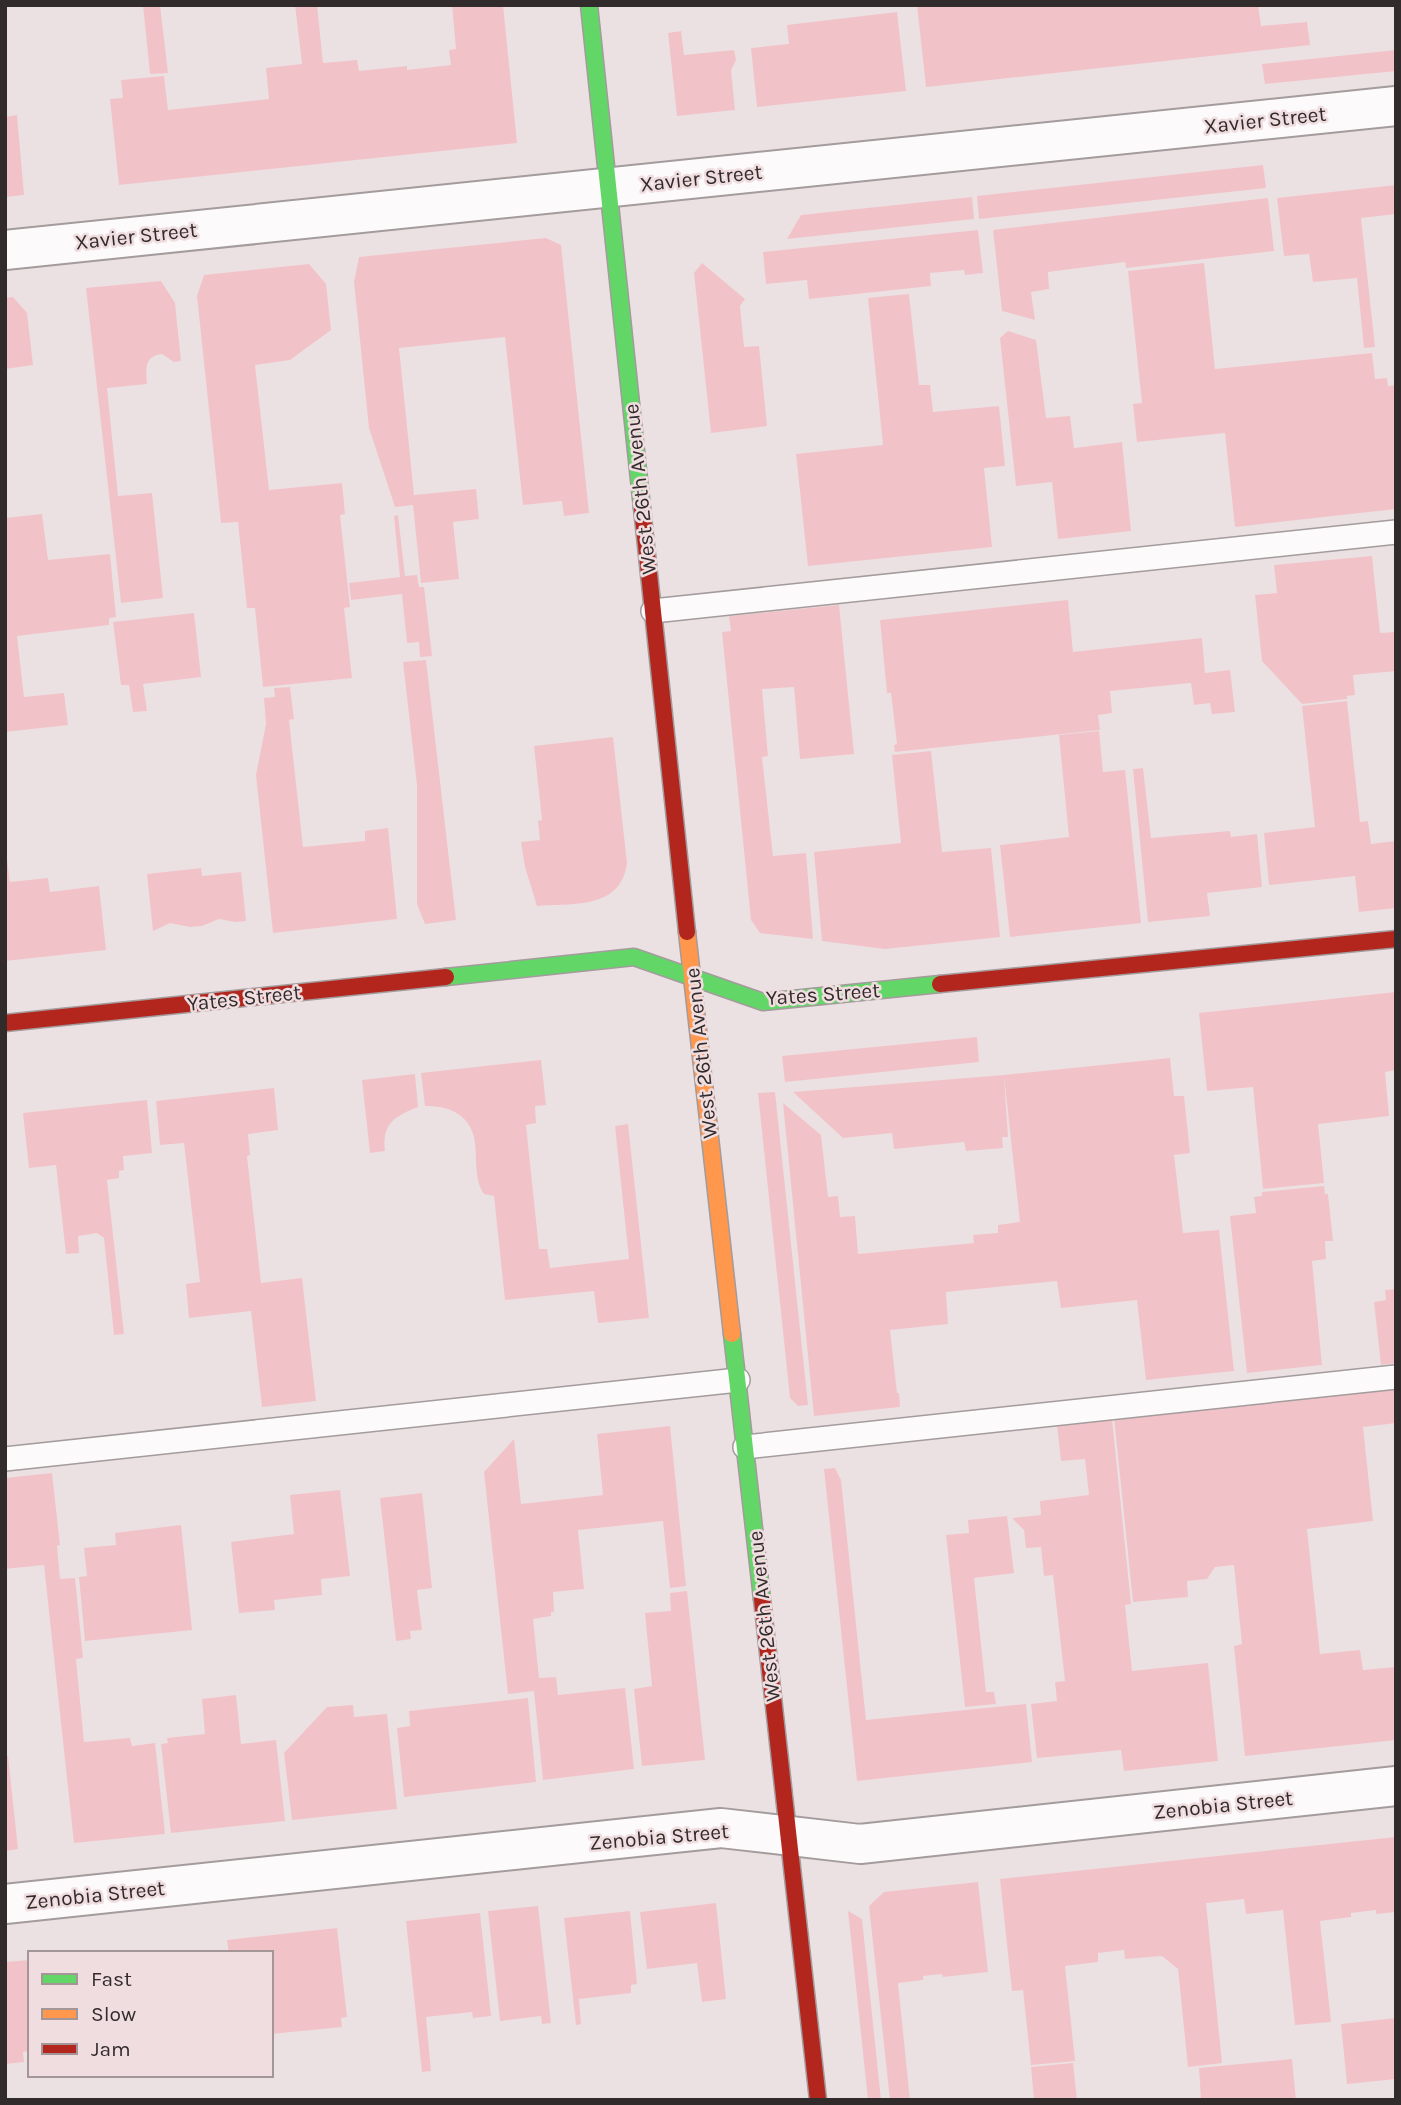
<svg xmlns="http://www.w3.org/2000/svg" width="1401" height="2105" viewBox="0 0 1401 2105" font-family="Karla,sans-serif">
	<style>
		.green { fill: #f1c3c9 }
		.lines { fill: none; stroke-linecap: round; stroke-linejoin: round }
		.lane-casing { stroke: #a39b9c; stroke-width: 26 }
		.street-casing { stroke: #a39b9c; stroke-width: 42 }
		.fast-casing { stroke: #a39b9c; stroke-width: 19 }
		.slow-casing { stroke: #a39b9c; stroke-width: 19 }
		.jam-casing { stroke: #a39b9c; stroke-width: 19 }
		.lane { stroke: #fcfafb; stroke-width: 23 }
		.street { stroke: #fcfafb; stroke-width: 38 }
		.fast { stroke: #63d668; stroke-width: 16 }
		.slow { stroke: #ff974d; stroke-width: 16 }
		.jam { stroke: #b3261e; stroke-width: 16 }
		.labels { text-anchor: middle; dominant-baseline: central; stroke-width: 5; stroke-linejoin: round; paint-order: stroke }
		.street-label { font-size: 21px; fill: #322b2c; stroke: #f0dddf }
	</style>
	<rect width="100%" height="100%" fill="#ece1e2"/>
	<g class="green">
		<polygon points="143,5 160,5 168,73 150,74"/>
		<polygon points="295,5 317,5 323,63 357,60 359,71 407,66 407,70 451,65 449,50 456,49 452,5 503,5 517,143 119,185 110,99 123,98 121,80 164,76 168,110 269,99 266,68 302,64"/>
		<polygon points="917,5 1258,5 1261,26 1307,22 1310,45 926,87"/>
		<polygon points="897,12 906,91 757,107 751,48 789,44 787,25"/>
		<polygon points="681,31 684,55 734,50 736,60 731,70 735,110 677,116 668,33"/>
		<polygon points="1396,50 1396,71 1265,84 1262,64"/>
		<polygon points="17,115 24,195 5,197 5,117"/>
		<polygon points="1263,165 1266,188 979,219 977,196"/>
		<polygon points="1396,185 1396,214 1361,218 1375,347 1364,348 1357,278 1313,282 1309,254 1284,256 1277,198"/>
		<polygon points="972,197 974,219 787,239 801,215"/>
		<polygon points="1268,198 1274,251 1126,268 1125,262 1048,272 1049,289 1031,292 1035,320 1002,311 993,230"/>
		<polygon points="978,230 983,273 965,275 964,270 930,273 931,286 809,299 807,280 766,284 763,252"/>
		<polygon points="546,238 561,245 589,513 564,516 562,501 523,505 505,337 399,348 414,495 476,489 479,519 453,522 459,579 421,583 413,505 395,507 369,428 354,282 359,257"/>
		<polygon points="702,263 745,299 740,306 744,347 759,346 767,426 711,433 694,273"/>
		<polygon points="1204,263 1215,369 1372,353 1375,379 1387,378 1388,386 1396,385 1396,509 1235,527 1225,433 1137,442 1133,404 1142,403 1128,271"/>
		<polygon points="309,264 326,284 331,330 290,360 255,365 269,490 342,483 345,514 340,515 350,607 344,608 352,678 263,687 255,608 247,608 238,522 221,523 197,296 204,275"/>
		<path d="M161,281l14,22 6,58 -7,1 -12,-8c-18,2 -16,15 -15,30l-40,4 11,108 34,-3 11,105 -42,5 -35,-315z"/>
		<polygon points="909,294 919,385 930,385 933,412 999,406 1005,466 984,468 992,547 808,566 796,454 883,445 868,298"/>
		<polygon points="13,297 27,313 33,365 5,369 5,298"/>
		<polygon points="1008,331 1036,340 1046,418 1070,416 1074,448 1122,442 1131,531 1058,539 1052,482 1016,486 1000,338"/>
		<polygon points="42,514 48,560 110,554 116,617 109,618 109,625 17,636 24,697 64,693 68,725 5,732 5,518"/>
		<polygon points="398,515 405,576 417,575 419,587 424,587 432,656 420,657 419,642 407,643 402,594 351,600 349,583 400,577 394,516"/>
		<polygon points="1372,556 1380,633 1396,632 1396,671 1353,675 1355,695 1347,696 1347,699 1302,704 1262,661 1255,595 1277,593 1274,565"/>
		<polygon points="1068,600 1073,652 1202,638 1205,673 1230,670 1235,712 1212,714 1210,703 1194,705 1191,683 1110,691 1112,713 1098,715 1100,730 895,752 894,745 897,744 891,693 887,693 880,620"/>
		<polygon points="839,605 854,754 800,759 794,687 762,689 768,756 762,757 773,856 806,853 813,939 760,933 751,920 722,632 731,631 729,616"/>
		<polygon points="194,613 201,677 143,684 147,711 133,712 129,685 121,685 113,622"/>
		<polygon points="426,660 456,920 425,924 417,904 417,785 403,662"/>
		<polygon points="290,687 294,719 289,720 303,847 365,841 365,831 388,828 397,919 273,933 256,775 266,724 264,698 275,697 274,688"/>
		<polygon points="1347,701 1360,822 1368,821 1371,844 1396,841 1396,908 1359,912 1355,876 1269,885 1264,833 1315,827 1302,706"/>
		<polygon points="1099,731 1103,772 1125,770 1141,923 1010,937 1000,845 1069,837 1059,735"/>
		<path d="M613,737l14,126c-6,47 -55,40 -90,43l-12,-39 -4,-25 19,-2 -2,-19 4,-1 -8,-74z"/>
		<polygon points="931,751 942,852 991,848 1000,937 885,949 822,941 814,852 901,843 892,755"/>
		<polygon points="1143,768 1151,838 1230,831 1231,837 1257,834 1262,887 1207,893 1210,916 1148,922 1133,769"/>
		<polygon points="5,845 10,882 48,878 50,892 99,886 106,950 5,961"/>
		<polygon points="201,868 202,876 241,872 246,921 235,922 219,919 202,926 190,927 170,923 153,931 147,874"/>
		<polygon points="1396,992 1396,1070 1385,1072 1389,1116 1318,1124 1324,1183 1263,1189 1253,1087 1207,1091 1199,1013"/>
		<polygon points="977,1037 979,1062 785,1082 782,1056"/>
		<polygon points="1170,1058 1174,1096 1184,1096 1190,1153 1174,1155 1183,1233 1219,1230 1234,1371 1146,1380 1137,1300 1061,1308 1057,1281 946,1292 948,1324 890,1330 897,1393 899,1393 900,1407 814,1416 783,1103 821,1135 828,1197 838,1196 840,1217 855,1216 858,1254 974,1243 973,1235 998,1233 998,1225 1020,1222 1004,1076 1008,1137 1002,1137 1003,1148 966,1151 964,1142 894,1149 892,1133 843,1138 793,1092 1004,1075"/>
		<path d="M541,1060l5,45 -11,1 1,17 -10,2 13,124h8l3,19 79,-9 -14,-133 13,-2 21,194 -51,5 -4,-32 -89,9 -11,-104 -10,-2c-16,-23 2,-58 -23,-78 -10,-8 -23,-10 -36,-10l-4,-33z"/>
		<path d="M415,1074l3,33c-24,10 -36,16 -33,44l-15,2 -8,-73z"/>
		<polygon points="274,1088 278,1130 248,1134 250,1155 247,1156 261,1283 302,1278 316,1401 262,1407 251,1311 189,1318 186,1284 200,1282 184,1143 160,1145 156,1101"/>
		<polygon points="775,1092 808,1405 798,1406 790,1398 758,1093"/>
		<polygon points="147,1100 152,1153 123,1156 124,1170 119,1171 119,1178 107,1180 124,1334 114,1335 104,1238 97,1233 78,1236 79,1253 66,1254 56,1165 29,1168 23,1113"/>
		<polygon points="1324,1186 1325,1194 1328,1194 1333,1241 1325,1241 1326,1259 1312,1261 1322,1365 1247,1373 1230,1216 1256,1213 1254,1197 1262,1196 1262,1192"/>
		<polygon points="1396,1289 1396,1363 1381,1365 1374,1302 1386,1300 1385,1290"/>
		<polygon points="1396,1388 1396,1423 1363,1427 1373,1521 1307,1529 1320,1654 1360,1650 1363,1670 1396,1667 1396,1740 1245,1756 1234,1646 1242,1644 1234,1565 1215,1567 1207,1579 1187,1581 1188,1597 1133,1602 1114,1417"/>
		<polygon points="1112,1419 1131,1604 1125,1605 1132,1671 1208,1663 1218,1761 1124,1771 1121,1750 1037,1758 1031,1704 1057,1701 1055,1682 1065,1681 1053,1575 1044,1576 1041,1547 1026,1548 1024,1530 1012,1518 1041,1515 1040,1501 1089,1495 1085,1459 1061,1461 1057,1425"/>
		<polygon points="670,1426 686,1586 670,1588 663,1521 578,1530 584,1589 553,1592 554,1612 551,1612 551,1616 533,1619 539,1678 556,1677 558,1695 625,1688 634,1769 543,1780 534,1691 508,1694 484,1472 514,1439 521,1504 603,1495 597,1434"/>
		<polygon points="835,1468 841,1480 866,1720 1026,1704 1032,1762 857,1781 824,1469"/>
		<polygon points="52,1473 60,1545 57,1546 60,1579 75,1578 83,1658 76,1659 84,1742 130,1738 132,1746 155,1743 165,1834 74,1843 44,1565 5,1569 5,1478"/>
		<polygon points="340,1490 350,1576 321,1579 322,1595 274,1600 275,1610 239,1613 231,1542 294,1534 290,1495"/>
		<polygon points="422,1493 432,1588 417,1590 422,1630 410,1631 411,1639 396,1641 380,1498"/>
		<polygon points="1007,1516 1014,1573 974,1578 986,1692 994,1692 996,1704 965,1707 946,1535 969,1533 968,1520"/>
		<polygon points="181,1525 192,1630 85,1641 79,1577 87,1576 84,1548 116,1545 115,1533"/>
		<polygon points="687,1591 705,1760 642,1766 634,1689 652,1686 645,1613 671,1611 670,1593"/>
		<polygon points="236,1695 241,1744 276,1740 285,1821 171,1833 161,1744 168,1743 167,1738 205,1734 202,1699"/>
		<polygon points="528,1698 536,1782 404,1797 397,1728 410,1726 409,1711"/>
		<polygon points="353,1705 354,1717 387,1714 397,1809 292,1820 284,1753 327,1707"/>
		<polygon points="5,1756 8,1756 18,1849 5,1851"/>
		<polygon points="1396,1837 1396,1912 1376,1914 1376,1910 1351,1913 1351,1917 1320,1921 1331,2022 1295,2025 1283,1910 1246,1914 1244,1899 1206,1903 1222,2063 1188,2067 1178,1969 1162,1956 1125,1959 1124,1950 1098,1953 1098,1962 1065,1966 1075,2061 1031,2065 1023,1990 1012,1991 1000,1879"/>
		<polygon points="978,1882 988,1972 943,1977 942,1974 923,1976 923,1980 898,1983 910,2100 890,2100 869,1906 884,1892"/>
		<polygon points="716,1903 726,1999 702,2002 697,1963 647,1969 640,1912"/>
		<polygon points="538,1906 551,2023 542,2024 541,2016 500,2021 488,1911"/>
		<polygon points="630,1911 637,1984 631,1985 631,1993 579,1999 581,2024 576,2025 564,1918"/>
		<polygon points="848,1911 862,1919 881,2100 868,2100"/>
		<polygon points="480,1913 491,2016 473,2018 472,2012 426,2017 431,2071 422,2072 406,1921"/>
		<polygon points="337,1928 347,2017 341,2018 342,2027 271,2034 271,1953 229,1953 227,1940"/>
		<polygon points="30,1960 30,2051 23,2052 24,2062 5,2064 5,1962"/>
		<polygon points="1396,2018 1396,2079 1347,2084 1341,2024"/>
		<polygon points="1292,2059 1296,2100 1201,2100 1199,2068"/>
		<polygon points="1073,2063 1077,2100 1034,2100 1031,2067"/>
	</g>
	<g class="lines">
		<defs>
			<g id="lane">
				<polyline points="653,611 1396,532"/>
				<polyline points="745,1447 1396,1377"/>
				<polyline points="5,1459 738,1380"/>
			</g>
			<g id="street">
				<polyline points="5,250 1396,106"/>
				<polyline points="5,1904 721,1828 860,1844 1396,1786"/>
			</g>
			<g id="fast">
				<polyline points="589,5 642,508"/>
				<polyline points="446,977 634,957 763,1002 940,984"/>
				<polyline points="732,1334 762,1599"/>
			</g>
			<polyline id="slow" points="687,932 732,1334"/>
			<g id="jam">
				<polyline points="642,508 687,932"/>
				<polyline points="940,984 1396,939"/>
				<polyline points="5,1023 446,977"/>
				<polyline points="762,1599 818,2100"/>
			</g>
		</defs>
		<use href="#lane" class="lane-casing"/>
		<use href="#street" class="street-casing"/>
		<use href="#fast" class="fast-casing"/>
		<use href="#slow" class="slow-casing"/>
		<use href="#jam" class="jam-casing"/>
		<use href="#lane" class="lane"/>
		<use href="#street" class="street"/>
		<use href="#fast" class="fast"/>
		<use href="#slow" class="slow"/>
		<use href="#jam" class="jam"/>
	</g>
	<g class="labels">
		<g class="street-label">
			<text transform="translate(1265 120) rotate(-6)">Xavier Street</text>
			<text transform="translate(701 178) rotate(-6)">Xavier Street</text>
			<text transform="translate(136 236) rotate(-6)">Xavier Street</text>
			<text transform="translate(640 489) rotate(-96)">West 26th Avenue</text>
			<text transform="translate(823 994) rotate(-4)">Yates Street</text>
			<text transform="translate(244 998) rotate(-6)">Yates Street</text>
			<text transform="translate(701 1053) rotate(-96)">West 26th Avenue</text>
			<text transform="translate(764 1616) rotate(-96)">West 26th Avenue</text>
			<text transform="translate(1223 1805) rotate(-6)">Zenobia Street</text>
			<text transform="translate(659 1837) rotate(-5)">Zenobia Street</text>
			<text transform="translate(95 1895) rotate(-6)">Zenobia Street</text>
		</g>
	</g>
	<rect width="1401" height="2105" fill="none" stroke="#322b2c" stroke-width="14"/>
	<rect x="28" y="1951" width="245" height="126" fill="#f0dddf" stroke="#a49697" stroke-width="2"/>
	<rect x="42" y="1974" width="35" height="10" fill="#63d668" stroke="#a49697" stroke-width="2"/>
	<text x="91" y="1986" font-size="21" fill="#322b2c">Fast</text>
	<rect x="42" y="2009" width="35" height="10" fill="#ff974d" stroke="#a49697" stroke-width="2"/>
	<text x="91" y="2021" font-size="21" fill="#322b2c">Slow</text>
	<rect x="42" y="2044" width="35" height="10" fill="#b3261e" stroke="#a49697" stroke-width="2"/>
	<text x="91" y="2056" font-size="21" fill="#322b2c">Jam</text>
</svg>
